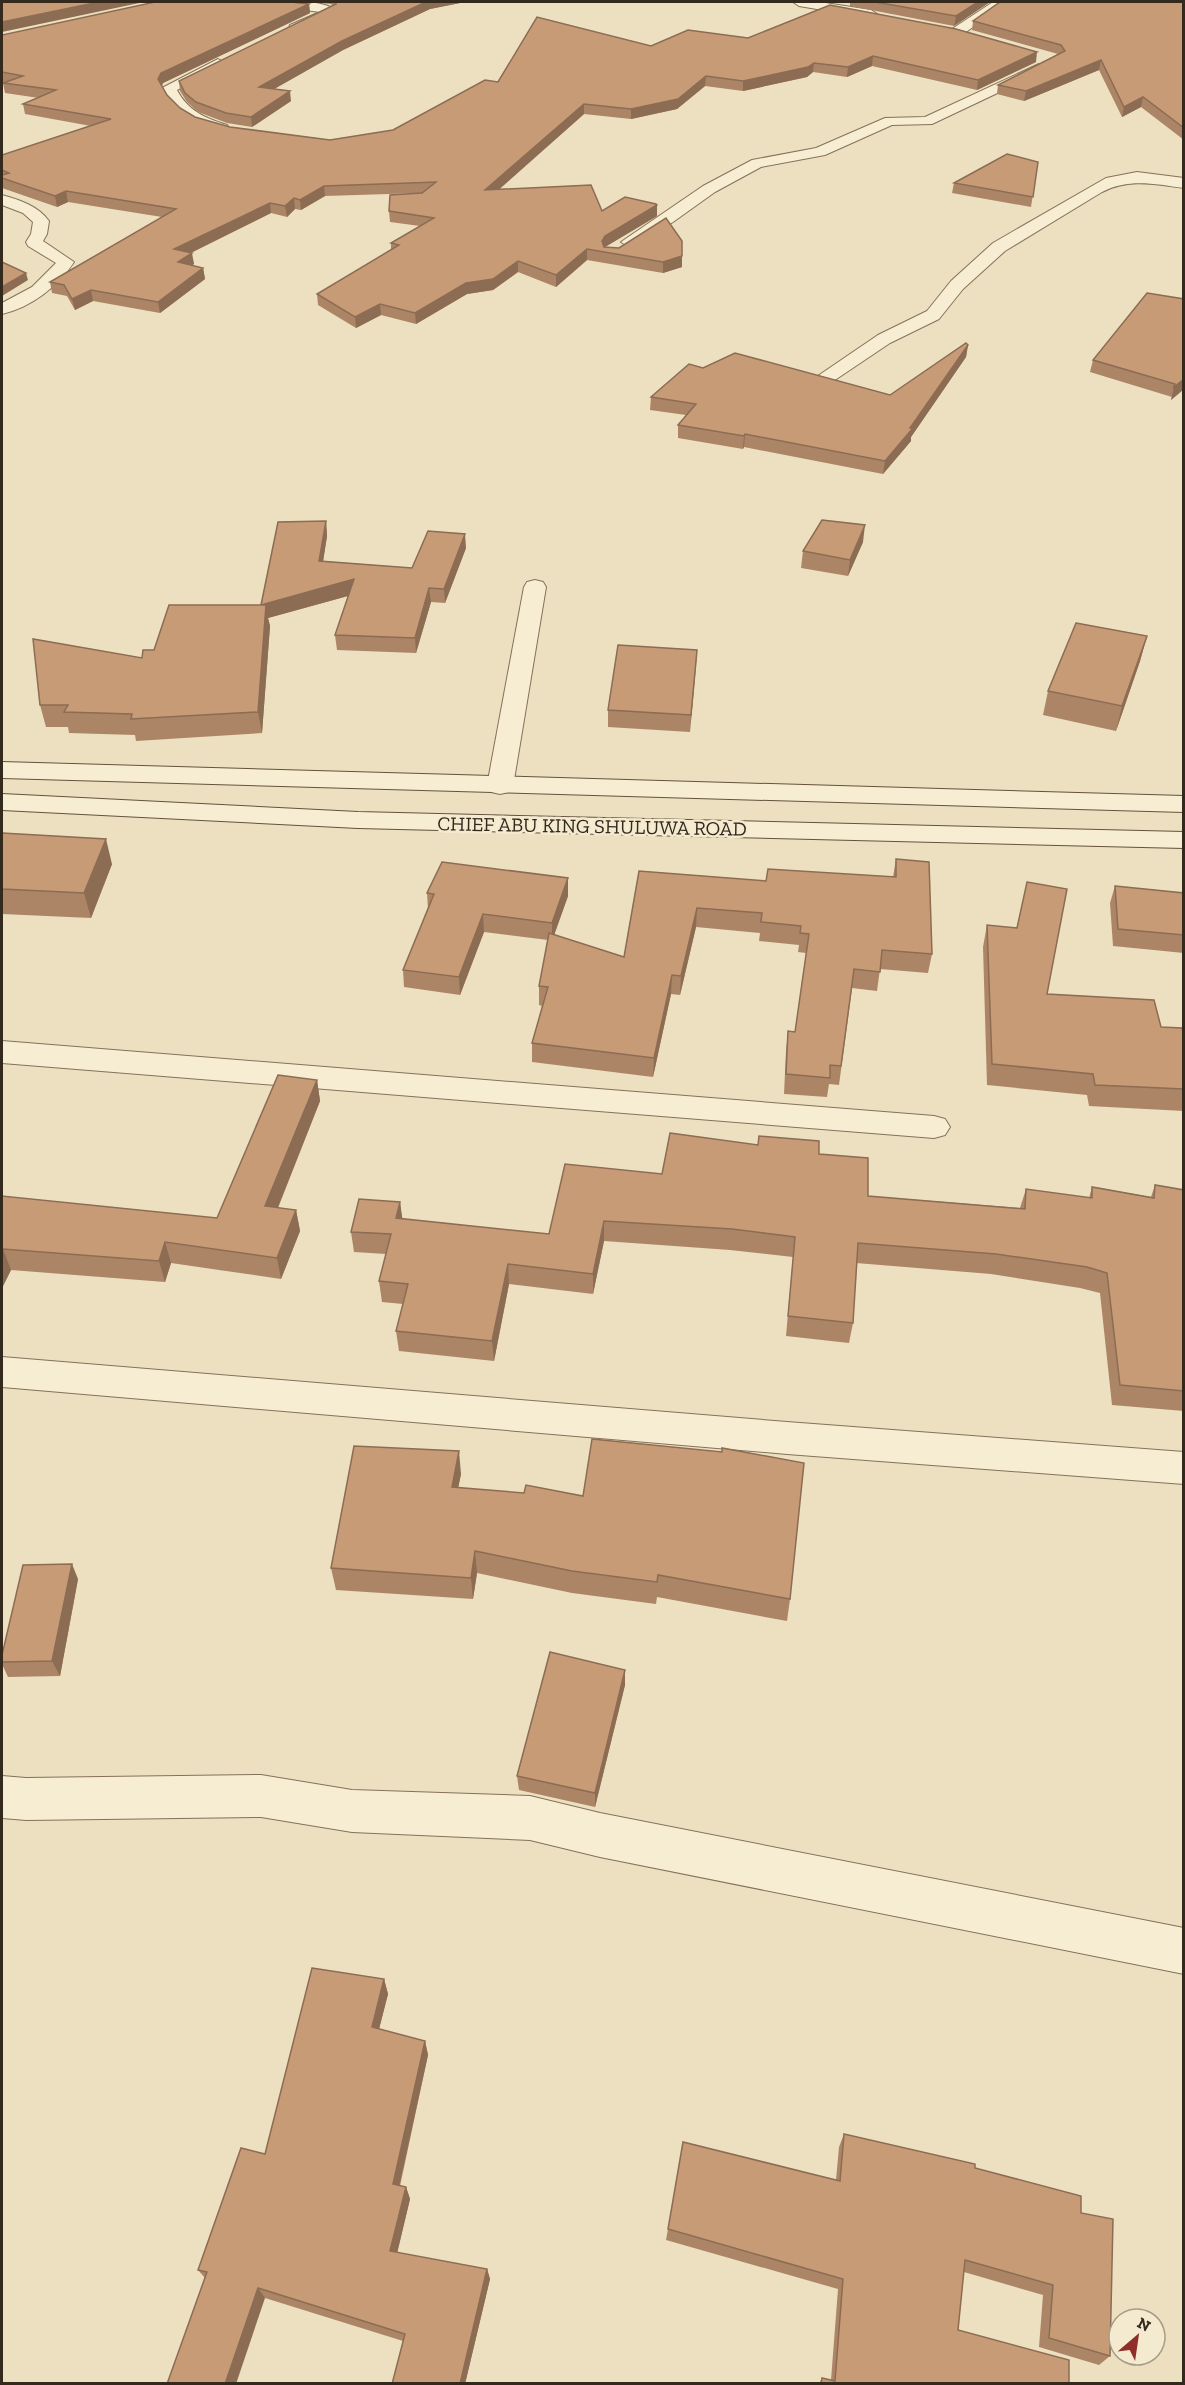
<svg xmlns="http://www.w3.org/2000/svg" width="1185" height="2385" viewBox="0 0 1185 2385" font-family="'Zilla Slab',serif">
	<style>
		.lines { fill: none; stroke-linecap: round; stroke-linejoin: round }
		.street-casing { stroke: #847159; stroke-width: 2 }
		.secondary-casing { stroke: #65523c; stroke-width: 2 }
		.street { fill: #f7edd2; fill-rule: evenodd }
		.secondary { fill: #f7edd2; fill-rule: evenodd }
		.wall { fill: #ac8566 }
		.shaded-wall { fill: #8c6c53 }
		.building { fill: #c89b77; stroke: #8c6c53; stroke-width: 1.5 }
		.labels { text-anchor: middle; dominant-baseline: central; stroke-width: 5; stroke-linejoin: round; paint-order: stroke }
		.street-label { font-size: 20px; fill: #34291d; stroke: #f3eacf }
	</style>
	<rect width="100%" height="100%" fill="#ece0c0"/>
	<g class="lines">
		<defs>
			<g id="street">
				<path d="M269,2c14,-2 56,-2 66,8l-5,8 -35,14 -6,-4 1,-3 30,-13 -45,-6z"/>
				<polygon points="793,2 819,2 871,10 877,14 871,18 799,6"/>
				<polygon points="993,2 1007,2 962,35 952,35 950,32 952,29"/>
				<path d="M218,59l7,4 -2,3 -46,24c11,21 28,28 50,35l2,3 -7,4c-28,-7 -47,-17 -60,-44z"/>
				<polygon points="1039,64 1046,68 1044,71 932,124 892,125 825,155 761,167 715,192 673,222 635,246 629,247 621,242 703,186 752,160 816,148 885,118 925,117"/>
				<path d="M1137,172l47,6v10c-30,-4 -55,-10 -82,4l-97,59 -42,38 -24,30 -49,24 -64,43h-14l-3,-4 69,-47 49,-24 24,-30 42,-38 113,-65z"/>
				<path d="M2,195c18,5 36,11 47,26l-2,13 -4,7 31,21c-17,25 -42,45 -72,52v-11l30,-16 24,-24 -28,-17 -2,-4 5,-8 2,-12 -10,-9 -21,-8z"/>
				<polygon points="535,580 543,582 546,587 513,786 509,792 500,794 491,792 487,786 524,587 527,582"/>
				<polygon points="2,1041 934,1116 945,1119 950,1127 945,1135 934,1138 2,1063"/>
				<polygon points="2,1357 787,1422 1184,1452 1184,1484 787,1454 2,1387"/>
				<polygon points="261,1775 352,1790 530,1796 600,1813 1184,1928 1184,1974 600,1857 530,1840 352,1832 261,1817 26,1820 2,1818 2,1776 26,1778"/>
			</g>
			<g id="secondary">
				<polygon points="2,762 1184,796 1184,812 2,778"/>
				<polygon points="2,794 358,812 1184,832 1184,848 358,828 2,810"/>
			</g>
		</defs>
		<use href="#street" class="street-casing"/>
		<use href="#secondary" class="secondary-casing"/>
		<use href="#street" class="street"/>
		<use href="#secondary" class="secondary"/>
	</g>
	<g class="wall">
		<polygon points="311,2 465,2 430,9 343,50 274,89 291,101 252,127 227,123 198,112 187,102 180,91 179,81 333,5 330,4"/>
		<polygon points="850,2 990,2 954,26 850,6"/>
		<polygon points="1184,2 1184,140 1141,107 1122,117 1099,70 1024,101 997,94 998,85 1058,54 972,30 973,21"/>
		<polygon points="309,4 310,13 163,83 162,86 167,95 180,108 195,117 230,127 330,140 393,130 498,82 651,46 748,38 1036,62 977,90 872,66 847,77 813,72 807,77 743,91 705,86 677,109 631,119 584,114 498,190 602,211 657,216 605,247 682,267 663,273 587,260 556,287 518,272 493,290 467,294 416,324 381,315 356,328 318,305 317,294 391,250 391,243 420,226 390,222 389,211 421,193 325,196 301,210 295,209 287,217 271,213 191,253 194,264 192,265 203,268 205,279 160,313 93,301 75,310 67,296 52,293 50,282 162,217 68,202 57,207 2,188 2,155 91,126 25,114 23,104 39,98 5,93 3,83 5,82 2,82 2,35"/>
		<polygon points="1038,162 1031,207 952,193 954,183"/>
		<polygon points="1184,299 1184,389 1171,400 1172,397 1090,372 1093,360"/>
		<polygon points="968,345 966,357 911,437 911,441 883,474 744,447 743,449 678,438 678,425 686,415 650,410 651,397 703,368 890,395"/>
		<polygon points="326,521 327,536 323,561 412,568 466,548 445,603 431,602 416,653 337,650 335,635 348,596 268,618 270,626 262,733 136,741 135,735 69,733 68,727 46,727 40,705 142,658 154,650 261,605"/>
		<polygon points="863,542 848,576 801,568 803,551"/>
		<polygon points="1147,636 1140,661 1116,731 1043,715 1048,691"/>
		<polygon points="697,650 690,732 608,727 608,710"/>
		<polygon points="2,833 112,864 91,918 2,914"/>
		<polygon points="896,859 932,954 928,973 880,969 877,991 852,988 839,1085 829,1084 827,1097 784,1094 786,1051 788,1031 795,1032 806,953 798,952 799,945 759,941 760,933 696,927 680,995 671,994 653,1077 532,1062 532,1043 542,1006 539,1005 539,986 548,940 484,932 460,995 404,987 403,970 428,909 427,893 568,896 554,935 624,957 639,871 766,881 893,877"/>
		<polygon points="1115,886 1184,893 1184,953 1113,946 1110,903"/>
		<polygon points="987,925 1047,994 1161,1027 1184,1036 1184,1111 1089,1106 1087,1095 987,1085 983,947"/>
		<polygon points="317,1080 320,1101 278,1208 296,1210 300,1231 281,1279 171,1263 165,1282 11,1270 2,1288 2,1196 217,1218"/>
		<polygon points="819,1154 868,1196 1020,1208 1026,1189 1089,1198 1092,1187 1151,1197 1155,1185 1184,1190 1184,1411 1112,1405 1100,1293 1080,1288 991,1274 856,1263 853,1323 849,1343 786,1336 793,1257 730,1250 604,1241 593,1294 509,1284 494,1361 399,1351 396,1331 403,1304 382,1302 379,1281 386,1254 354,1252 351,1232 400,1202 402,1219 549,1234 662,1174"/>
		<polygon points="461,1474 458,1487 790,1599 787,1621 657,1597 656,1604 572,1593 477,1573 473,1599 336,1590 331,1568"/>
		<polygon points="78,1579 60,1676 8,1677 2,1664 2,1655"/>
		<polygon points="625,1670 625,1685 595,1807 519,1790 517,1776"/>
		<polygon points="384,1979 388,1994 379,2029 425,2041 428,2055 400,2186 406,2187 410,2199 397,2253 487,2269 490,2279 465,2384 392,2384 403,2341 265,2298 205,2278 198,2270 265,2154"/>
		<polygon points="844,2134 975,2168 1081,2213 1110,2356 1099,2365 1039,2347 1043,2295 964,2272 958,2330 1069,2384 819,2384 822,2378 831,2380 838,2289 666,2240 668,2229 836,2180 839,2147"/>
	</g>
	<g class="shaded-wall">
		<polygon points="99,2 144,2 2,32 2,22"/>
		<polygon points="426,2 465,2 430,9 343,50 260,97 259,87 342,41"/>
		<polygon points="978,2 990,2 954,26 956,16"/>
		<polygon points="309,4 310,13 163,83 160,89 158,79 161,73"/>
		<polygon points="1037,52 1036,62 977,90 978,80"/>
		<polygon points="873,56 872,66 847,77 848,67"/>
		<polygon points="1101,60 1099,70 1024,101 1026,91"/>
		<polygon points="814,63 813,72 807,77 743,91 743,81"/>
		<polygon points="706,76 705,86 677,109 631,119 631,109"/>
		<polygon points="290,91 291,101 252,127 251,117"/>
		<polygon points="1143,97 1141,107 1122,117 1124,107"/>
		<polygon points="584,104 584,114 486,201 485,190"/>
		<polygon points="324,186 325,196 301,210 300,200"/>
		<polygon points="66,191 68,202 57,207 55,196"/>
		<polygon points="294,198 295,209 287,217 285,206"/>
		<polygon points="270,203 271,213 176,260 174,249"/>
		<polygon points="657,205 657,216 605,247 602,252 602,241 605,236"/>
		<polygon points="587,249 587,260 556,287 556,275"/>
		<polygon points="192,253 194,264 180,273 178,262"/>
		<polygon points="682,256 682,267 663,273 663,262"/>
		<polygon points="518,261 518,272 493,290 467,294 416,324 415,313 466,283"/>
		<polygon points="203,268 205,279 160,313 158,302"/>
		<polygon points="26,273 28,280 2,296 2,287"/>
		<polygon points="91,290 93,301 75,310 72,299"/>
		<polygon points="380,304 381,315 356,328 355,317"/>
		<polygon points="968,345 966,357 911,437 911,441 883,474 885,461 910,428"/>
		<polygon points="1184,379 1184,389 1171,400 1174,387"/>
		<polygon points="745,434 744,447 743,449 744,436"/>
		<polygon points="326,521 327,536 321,575 319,561"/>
		<polygon points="865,525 863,542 848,576 850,560"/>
		<polygon points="465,534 466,548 445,603 444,589"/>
		<polygon points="354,579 355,594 268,618 270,626 262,733 258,712 261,605"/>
		<polygon points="429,588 431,602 416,653 415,638"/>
		<polygon points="1147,636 1140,661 1116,731 1122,706"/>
		<polygon points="697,650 696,666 690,732 691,715"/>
		<polygon points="106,839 112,864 91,918 84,893"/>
		<polygon points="568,878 568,896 552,941 552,923"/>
		<polygon points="697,908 696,927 680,995 681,976"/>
		<polygon points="483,914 484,932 460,995 459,977"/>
		<polygon points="672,975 671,994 653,1077 654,1058"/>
		<polygon points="317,1080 320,1101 270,1227 265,1206"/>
		<polygon points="400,1202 403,1223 396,1218"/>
		<polygon points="296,1210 300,1231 281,1279 277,1258"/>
		<polygon points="604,1221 604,1241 593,1294 593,1274"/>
		<polygon points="165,1242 171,1263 165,1282 159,1261"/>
		<polygon points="3,1249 11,1270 2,1288 2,1251"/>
		<polygon points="508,1264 509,1284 494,1361 492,1341"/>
		<polygon points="459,1451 461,1474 454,1509 452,1487"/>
		<polygon points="475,1551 477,1573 473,1599 471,1578"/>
		<polygon points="72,1564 78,1579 60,1676 52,1661"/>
		<polygon points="625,1670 625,1685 595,1807 595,1793"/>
		<polygon points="384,1979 388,1994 376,2041 372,2027"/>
		<polygon points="425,2041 428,2055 397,2196 393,2184"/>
		<polygon points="406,2187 410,2199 395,2262 390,2251"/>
		<polygon points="487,2269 490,2279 465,2384 460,2384"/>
		<polygon points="258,2288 265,2298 236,2384 225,2384"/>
	</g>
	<g class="building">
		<polygon points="2,2 99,2 2,22"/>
		<polygon points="155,2 291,2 309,4 161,73 158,79 167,95 180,108 195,117 230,127 330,140 393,130 485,80 498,82 537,17 651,46 688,30 748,38 830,5 956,29 1037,52 978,80 873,56 848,67 814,63 808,67 743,81 706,76 678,99 631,109 584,104 485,190 591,185 602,211 625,197 656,204 657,205 605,236 602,241 604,247 619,248 666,218 682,241 682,256 663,262 587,249 556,275 518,261 493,279 466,283 415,313 380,304 355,317 317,294 399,245 391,243 434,218 389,211 390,195 422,193 436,182 324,186 300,200 294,198 285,206 270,203 174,249 192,253 178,262 203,268 158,302 91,290 72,299 64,285 50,282 176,209 66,191 55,196 2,178 2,175 9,173 2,170 2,155 111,119 23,104 56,90 3,83 23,76 2,72 2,35"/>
		<polygon points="336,2 426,2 342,41 259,87 290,91 251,117 226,113 196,102 185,93 179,81 336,4"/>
		<polygon points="875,2 978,2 956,16"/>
		<polygon points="1000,2 1184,2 1184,128 1143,97 1124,107 1101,60 1026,91 998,85 1065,51 1061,45 973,21"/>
		<polygon points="1007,154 1038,162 1033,197 954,183"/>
		<polygon points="2,262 26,273 2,287"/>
		<polygon points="1147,293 1184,299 1184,379 1174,387 1175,384 1093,360"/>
		<polygon points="966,343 968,345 910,428 913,428 885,461 745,434 744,436 678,425 696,404 651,397 689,364 703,368 735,353 890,395"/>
		<polygon points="822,520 865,525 850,560 803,551"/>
		<polygon points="326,521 319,561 412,568 428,531 465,534 444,589 429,588 415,638 335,635 354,579 261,605 278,522"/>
		<polygon points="169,605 266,605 258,712 131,719 132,714 64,712 68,705 40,705 33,639 142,658 143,650 154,650"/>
		<polygon points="1076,623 1147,636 1122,706 1048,691"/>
		<polygon points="618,645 697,650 691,715 608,710"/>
		<polygon points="2,833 106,839 84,893 2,889"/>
		<polygon points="896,859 929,862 932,954 882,950 880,972 854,969 841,1066 830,1065 830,1078 786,1074 788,1031 795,1032 809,934 800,933 801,926 761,922 762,913 697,908 681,976 672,975 654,1058 532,1043 548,987 539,986 549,933 624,957 639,871 766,881 768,869 896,877"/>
		<polygon points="442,862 568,878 552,923 483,914 459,977 403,970 434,894 427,893"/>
		<polygon points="1027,882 1067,889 1047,994 1154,1000 1161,1027 1182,1028 1184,1036 1184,1089 1095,1085 1093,1074 992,1064 987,925 1017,928"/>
		<polygon points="1115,886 1184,893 1184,935 1118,929"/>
		<polygon points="278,1075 317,1080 265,1206 296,1210 277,1258 165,1242 159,1261 3,1249 2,1251 2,1196 217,1218"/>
		<polygon points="670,1133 758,1145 759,1136 819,1141 819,1154 868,1158 868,1196 1025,1209 1026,1189 1092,1198 1092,1187 1154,1198 1155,1185 1184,1190 1184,1391 1120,1385 1107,1273 1087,1267 996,1254 858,1243 853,1323 788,1316 795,1237 732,1229 604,1221 593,1274 508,1264 492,1341 396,1331 408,1284 379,1281 391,1234 351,1232 359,1199 400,1202 396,1218 549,1234 565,1164 662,1174"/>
		<polygon points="592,1439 722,1452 722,1448 804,1463 790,1599 658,1575 657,1582 572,1571 475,1551 471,1578 331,1568 354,1446 459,1451 452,1487 524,1493 526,1485 583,1496"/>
		<polygon points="72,1564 52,1661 2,1662 2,1655 23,1565"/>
		<polygon points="550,1652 625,1670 595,1793 517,1776"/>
		<polygon points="312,1968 384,1979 372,2027 425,2041 393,2184 406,2187 390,2251 487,2269 460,2384 392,2384 405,2334 258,2288 225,2384 167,2384 207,2272 198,2270 241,2148 265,2154"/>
		<polygon points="844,2134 975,2164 975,2168 1081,2196 1081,2213 1113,2219 1110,2356 1049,2338 1053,2285 965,2260 958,2330 1069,2360 1069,2384 821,2384 822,2378 835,2381 843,2279 668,2229 683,2142 840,2181"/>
	</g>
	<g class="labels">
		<g class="street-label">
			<text transform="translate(592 826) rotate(1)">CHIEF ABU KING SHULUWA ROAD</text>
		</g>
	</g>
	<rect width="1185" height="2385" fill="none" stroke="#34291d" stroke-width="6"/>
	<g transform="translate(1137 2337) rotate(29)"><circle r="28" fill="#f3eacf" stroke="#a79d88" stroke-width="1.5"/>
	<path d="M0-4.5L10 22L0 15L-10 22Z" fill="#902e2b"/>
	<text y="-9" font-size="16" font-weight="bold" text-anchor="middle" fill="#34291d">N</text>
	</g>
</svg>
